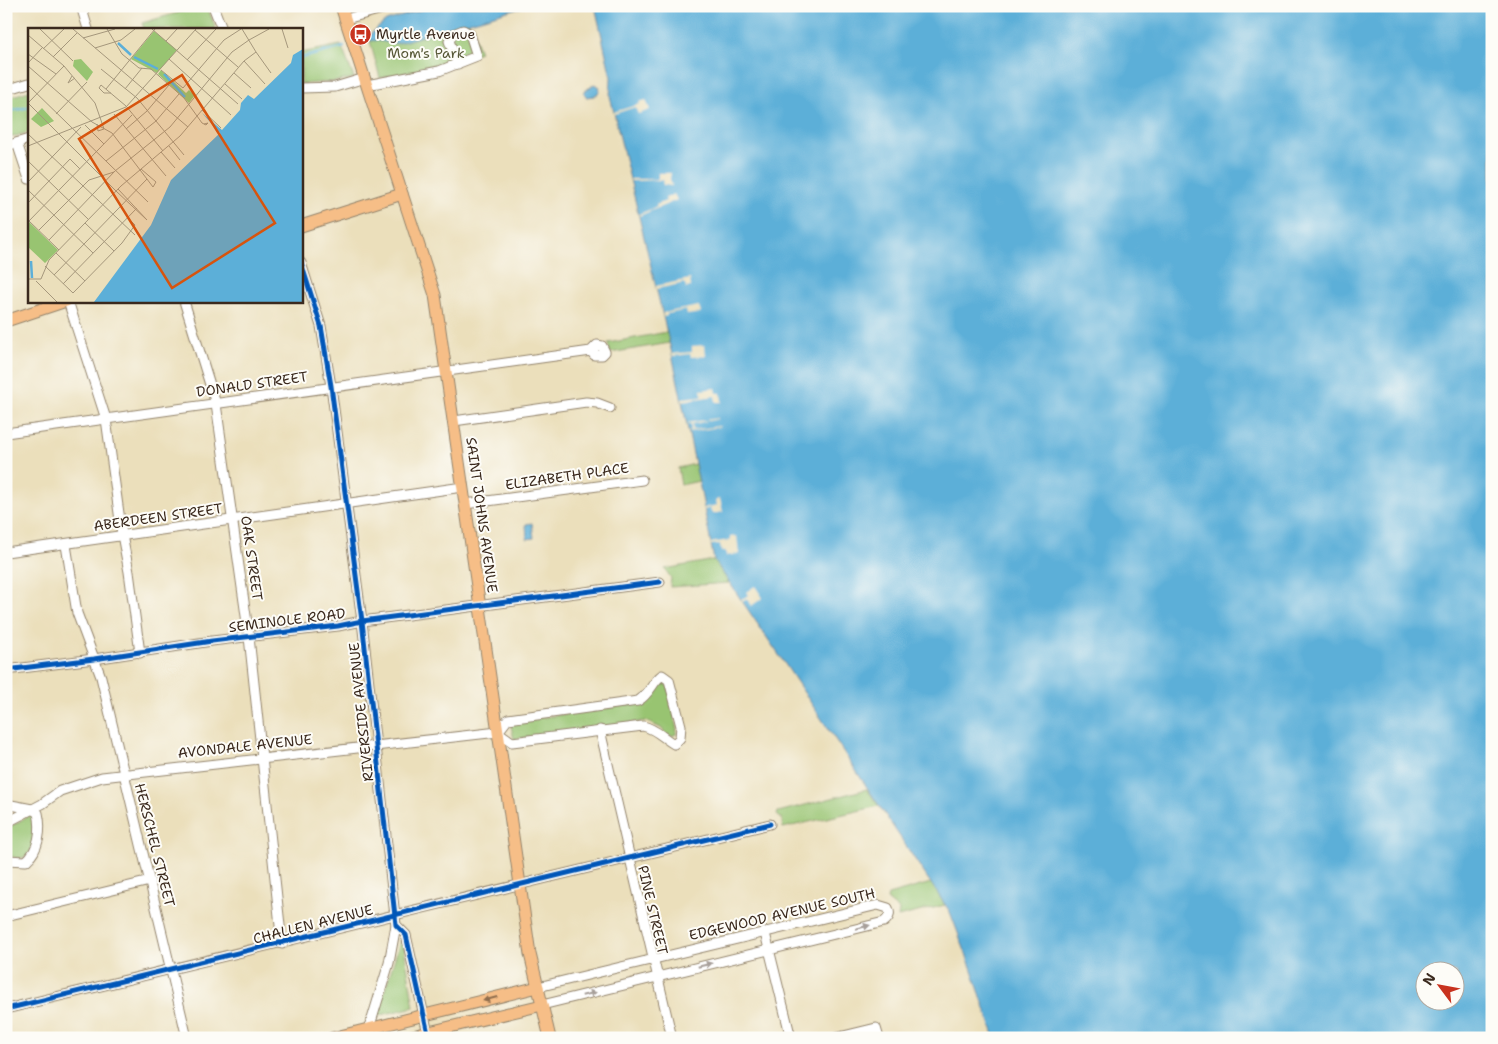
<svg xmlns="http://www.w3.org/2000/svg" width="1498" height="1044" viewBox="0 0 1498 1044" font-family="'Shantell Sans',sans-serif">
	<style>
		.green { fill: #98c471; stroke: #6a7748 }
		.water { fill: #5cafd8; stroke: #4c6c7b; fill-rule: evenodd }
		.pier { fill: #ebdfbb }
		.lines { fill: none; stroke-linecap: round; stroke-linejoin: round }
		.stream { stroke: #5cafd8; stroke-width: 2.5 }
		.minor-casing { stroke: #93846c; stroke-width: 11 }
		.major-casing { stroke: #93846c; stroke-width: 13 }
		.minor { stroke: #fff; stroke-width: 9 }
		.major { stroke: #f6be87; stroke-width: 11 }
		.cycleway-casing { stroke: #fdfcf7; stroke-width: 8 }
		.cycleway { stroke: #0057b8; stroke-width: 5 }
		.oneway { fill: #a79f9a }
		.oneway2 { fill: #8f6d4d }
		.labels { text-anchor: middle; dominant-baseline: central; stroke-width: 4; stroke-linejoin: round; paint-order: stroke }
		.poi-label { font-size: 14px; fill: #3b2a1e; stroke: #fdfcf7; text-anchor: start }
		.park-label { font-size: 14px; fill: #575837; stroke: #fdfcf7 }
		.street-label { font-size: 14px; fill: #3b2a1e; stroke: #fdfcf7 }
		.inset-river { fill: none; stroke: #5cafd8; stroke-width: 2.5 }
		.inset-road { fill: none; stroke: #a5977c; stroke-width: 1 }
		.view { fill: #d7540e; fill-opacity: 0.15; stroke: #d7540e; stroke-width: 2.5 }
		.inset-edge { fill: none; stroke: #3b2a1e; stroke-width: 2.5 }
	</style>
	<rect width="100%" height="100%" fill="#fdfcf7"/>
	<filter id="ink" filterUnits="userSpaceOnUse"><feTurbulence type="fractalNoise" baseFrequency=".02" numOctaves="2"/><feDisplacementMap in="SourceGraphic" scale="10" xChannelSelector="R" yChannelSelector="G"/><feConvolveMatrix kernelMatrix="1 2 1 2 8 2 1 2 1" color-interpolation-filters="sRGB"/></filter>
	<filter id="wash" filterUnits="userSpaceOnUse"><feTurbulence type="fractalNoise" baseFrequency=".0096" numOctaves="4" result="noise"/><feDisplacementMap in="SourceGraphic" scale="20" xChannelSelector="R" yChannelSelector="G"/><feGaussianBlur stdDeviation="1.12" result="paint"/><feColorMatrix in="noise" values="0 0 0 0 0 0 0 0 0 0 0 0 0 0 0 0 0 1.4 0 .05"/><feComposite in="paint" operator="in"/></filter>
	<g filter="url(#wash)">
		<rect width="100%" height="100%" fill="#ebdfbb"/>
		<g class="green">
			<polygon points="202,6 207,6 216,29 144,29 142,23"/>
			<path d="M469,23l11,29 -36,13 -64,13 -10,-37c8,-2 19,2 28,2z"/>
			<polygon points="341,45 354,78 334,82 301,84 301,53"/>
			<polygon points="29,91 29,132 6,139 6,98"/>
			<polygon points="667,332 670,343 610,353 608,343"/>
			<polygon points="695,464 699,481 681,485 678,468"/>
			<polygon points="714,560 729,583 670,587 671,578 665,569"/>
			<polygon points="664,684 668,686 677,730 676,734 672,736 667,735 661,728 646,721 514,739 510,722 642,703 654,692 658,685"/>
			<polygon points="867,789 879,806 783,828 782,819 777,815 778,812"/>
			<path d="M30,815l5,4c1,12 1,39 -16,39 -4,0 -9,-2 -13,-3v-26z"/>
			<polygon points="931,883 945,905 898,917 899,910 887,900 888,895"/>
			<polygon points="402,935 414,1007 377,1016"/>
		</g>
		<g class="water">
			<path d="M434,6h91l-127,37c-10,1 -20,-4 -28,-2l-2,-5 18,-15z"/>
			<path d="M595,6h897v1032h-497l-24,-71 -21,-55 -165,-248 -71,-104 -13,-68 -29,-138 -62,-258 1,-19zM1426,972h30v30h-30z"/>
			<polygon points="594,84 600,87 599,92 594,96 586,97 584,92"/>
			<polygon points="532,523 534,538 527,539 526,524"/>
		</g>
		<g class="pier">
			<polygon points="646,100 650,110 638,114 635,107 614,114 614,112 640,104 639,102"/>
			<polygon points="658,173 671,173 670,179 672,186 663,185 662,180 631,181 630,179 658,179"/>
			<polygon points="674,194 677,200 639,216 639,214 657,207 656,205 666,201 665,198"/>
			<polygon points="690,279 691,287 686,288 685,283 656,289 656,286"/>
			<polygon points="699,306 701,313 687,315 686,310 667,314 667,316 663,317 663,313"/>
			<polygon points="705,345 706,356 691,357 690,354 673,356 672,354 692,352 692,346"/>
			<polygon points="716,388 717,393 721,393 722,402 716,402 715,396 682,401 682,398 702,396 701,390"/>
			<polygon points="718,418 718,419 692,424 693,430 719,426 720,427 688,432 688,431 691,430 691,424 686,423"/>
			<polygon points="720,499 723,512 712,514 710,508 704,510 704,508 717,505 716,500"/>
			<polygon points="737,536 739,554 726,556 726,551 721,552 720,544 711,545 710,543 730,540 730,537"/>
			<polygon points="755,586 763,598 751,606 747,599 742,602 741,600 748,595 746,592"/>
		</g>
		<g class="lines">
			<g class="stream">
				<polyline points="301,58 344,47"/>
				<polyline points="6,112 29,107"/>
			</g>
		</g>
	</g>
	<g filter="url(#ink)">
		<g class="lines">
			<defs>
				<g id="minor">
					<polyline points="81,6 88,29"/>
					<polyline points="213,6 222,29"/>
					<polyline points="346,19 393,6"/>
					<polyline points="367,85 439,71 477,56 470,34 463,30 453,34 449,41 458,64"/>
					<polyline points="301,88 335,87 365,78"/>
					<polyline points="6,90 29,83"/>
					<polyline points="17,143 29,179"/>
					<polyline points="6,146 29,139"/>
					<polyline points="301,263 321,326 331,386 362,621 396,925 406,935 429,1038"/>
					<polyline points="68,301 106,419 122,535 129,572 140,653"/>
					<polyline points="184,301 216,404 249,637 282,944"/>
					<polyline points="454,421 586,402 597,403 610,408"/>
					<polyline points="6,433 591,351 597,345 602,346 605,352 602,355 594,355 591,351"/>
					<polyline points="465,504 642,480"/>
					<polyline points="66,545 77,613 101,677 187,1038"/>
					<polyline points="6,552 463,487"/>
					<polyline points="6,670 94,659 212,641 338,626 362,621 660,582"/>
					<path d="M662,675l7,5 12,46 -1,12 -6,6c-12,-7 -18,-15 -31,-18l-131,16 -14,-10 10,-13 130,-18c13,-8 14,-19 24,-26z"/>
					<polyline points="600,730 672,1038"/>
					<path d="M6,804l26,5 6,4c4,17 1,37 -12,48l-20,-1"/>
					<polyline points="6,823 42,804 60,791 102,777 498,732"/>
					<polyline points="6,916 150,881"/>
					<polyline points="765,933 791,1038"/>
					<path d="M538,987l340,-82 10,3c3,6 1,10 -4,14l-342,83"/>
					<polyline points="6,1009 770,824"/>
					<polyline points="364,1038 372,1019 389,963 396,925"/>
					<polyline points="835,1038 876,1028 879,1038"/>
				</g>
				<g id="major">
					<polyline points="341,6 435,295 437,309 530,954 550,1038"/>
					<polyline points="301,226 402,194"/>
					<polyline points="6,321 66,301"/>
					<polyline points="332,1038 538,987"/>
					<polyline points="404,1038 542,1005"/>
				</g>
			</defs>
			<use href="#minor" class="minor-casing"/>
			<use href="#major" class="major-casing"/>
			<use href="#minor" class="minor"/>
			<use href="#major" class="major"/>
			<defs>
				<g id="cycleway">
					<polyline points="301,263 321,326 331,386 362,621 396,925 406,935 429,1038"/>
					<polyline points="6,670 94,659 212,641 338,626 362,621 660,582"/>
					<polyline points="6,1009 770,824"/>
				</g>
			</defs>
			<use href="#cycleway" class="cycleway-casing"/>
			<use href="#cycleway" class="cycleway"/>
		</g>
		<defs><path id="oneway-solid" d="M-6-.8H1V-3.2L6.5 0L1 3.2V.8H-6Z" transform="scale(1.25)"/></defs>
		<g class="oneway">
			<use href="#oneway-solid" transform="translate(863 927) rotate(-14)"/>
			<use href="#oneway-solid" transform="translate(705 965) rotate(-14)"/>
			<use href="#oneway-solid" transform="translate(589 994) rotate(-13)"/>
		</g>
		<use class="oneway2" href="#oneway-solid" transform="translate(490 999) rotate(165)"/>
	</g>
	<defs>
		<symbol id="bus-disc" viewBox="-11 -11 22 22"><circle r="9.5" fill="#c8321e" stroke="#fdfcf7"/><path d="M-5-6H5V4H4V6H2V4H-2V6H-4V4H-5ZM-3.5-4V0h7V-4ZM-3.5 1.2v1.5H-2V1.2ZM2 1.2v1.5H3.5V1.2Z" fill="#fff"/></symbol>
	</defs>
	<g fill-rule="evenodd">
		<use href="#bus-disc" x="348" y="22" width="25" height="25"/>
	</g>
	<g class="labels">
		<g class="poi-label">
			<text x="376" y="34">Myrtle Avenue</text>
		</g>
		<g class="park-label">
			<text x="426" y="53">Mom's Park</text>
		</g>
		<g class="street-label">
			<text transform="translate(252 384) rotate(-8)">DONALD STREET</text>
			<text transform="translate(567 476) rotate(-8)">ELIZABETH PLACE</text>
			<text transform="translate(482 515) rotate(82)">SAINT JOHNS AVENUE</text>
			<text transform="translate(158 517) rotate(-8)">ABERDEEN STREET</text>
			<text transform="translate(252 558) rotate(82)">OAK STREET</text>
			<text transform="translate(287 620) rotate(-7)">SEMINOLE ROAD</text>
			<text transform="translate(361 712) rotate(-96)">RIVERSIDE AVENUE</text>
			<text transform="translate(245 746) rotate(-6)">AVONDALE AVENUE</text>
			<text transform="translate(155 845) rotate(76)">HERSCHEL STREET</text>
			<text transform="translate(653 910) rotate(77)">PINE STREET</text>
			<text transform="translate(782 914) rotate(-13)">EDGEWOOD AVENUE SOUTH</text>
			<text transform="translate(313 924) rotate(-14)">CHALLEN AVENUE</text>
		</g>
	</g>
	<g transform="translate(28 28)">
		<rect width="275" height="275" fill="#ebdfbb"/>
		<path d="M126,3l23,19 -20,23 -26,-14zM53,31l12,13 -6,9 -14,-15 1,-6zM133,42l25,23 3,-3 6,5 -6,8 -31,-29zM14,80l12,13 -13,6 -10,-8zM1,194l29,28 -13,13 -17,-16z" fill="#98c471"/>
		<path d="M275,21v253h-209l57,-77 20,-45 49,-47 -18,-20 20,17 18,-20 1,-7 7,-8 6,4 37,-36 2,-8z" fill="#5cafd8"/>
		<path class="inset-river" d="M90,15l13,12M106,29l24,12M136,46l21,23M3,233l1,17"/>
		<path class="inset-road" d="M12,1l33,32M45,1l115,98M79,1l15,25 17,14 12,1 33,29 13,18M124,1l86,75M254,1l6,19M167,2l43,37M0,7l36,31 31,37 9,26 -6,2 -1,-7M55,10l32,-9M221,12l20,-11M138,13l11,-12M67,20l26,-8 14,-11M15,21l21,-20M228,24l15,21M0,26l28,20M25,29l24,-24M141,31l62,56M159,32l29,-31M216,33l21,23M0,35l14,-15M0,38l64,56 20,11 41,54 3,-5 -15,-13M73,41l36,29 47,57M133,42l22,18 41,-48 17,-11M206,45l17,15M44,48l-4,7 7,-5M197,56l17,15M0,57l120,117M73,57l25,21 37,45M73,57l-2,3 5,5h7M78,61l49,-60M97,61l17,-21M0,75l36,-37M0,75l88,88M174,82l19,18M28,86l31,-32M86,86l52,62M169,88l5,7 4,2 2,-2 -4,1M57,97l19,19M98,101l21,-18 22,-26M0,106l107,101M0,118l98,-39 70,-78M141,118l11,14M133,124l14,16M0,133l60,58M78,133l50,-40 23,-27M0,154l53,-55M0,162l65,63M88,163l31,29 -29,-31M0,175l42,-44 10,10M1,193l30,29M0,194l104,-107M57,195l29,28M11,202l50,-50 25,-8M21,212l66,-69 55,-44 62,-75 17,-12M28,225l29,28M17,238l28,27 49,-50 13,-18 -7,-7M26,247l93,-96M0,251h13l8,-19 72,-74 59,-50 64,-75 12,-9 -14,-23M8,253l21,21M35,256l74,-76"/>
		<path class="view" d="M154,47l93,148 -103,65 -93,-149z"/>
		<rect width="275" height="275" class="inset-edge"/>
	</g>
	<rect width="1498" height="1044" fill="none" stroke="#fdfcf7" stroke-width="25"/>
	<g transform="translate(1440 986) rotate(302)"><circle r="24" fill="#fdfcf7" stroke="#afa8a0"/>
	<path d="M0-4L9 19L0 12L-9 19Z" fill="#c8321e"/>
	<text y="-8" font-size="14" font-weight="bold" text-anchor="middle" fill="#3b2a1e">N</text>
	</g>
</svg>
